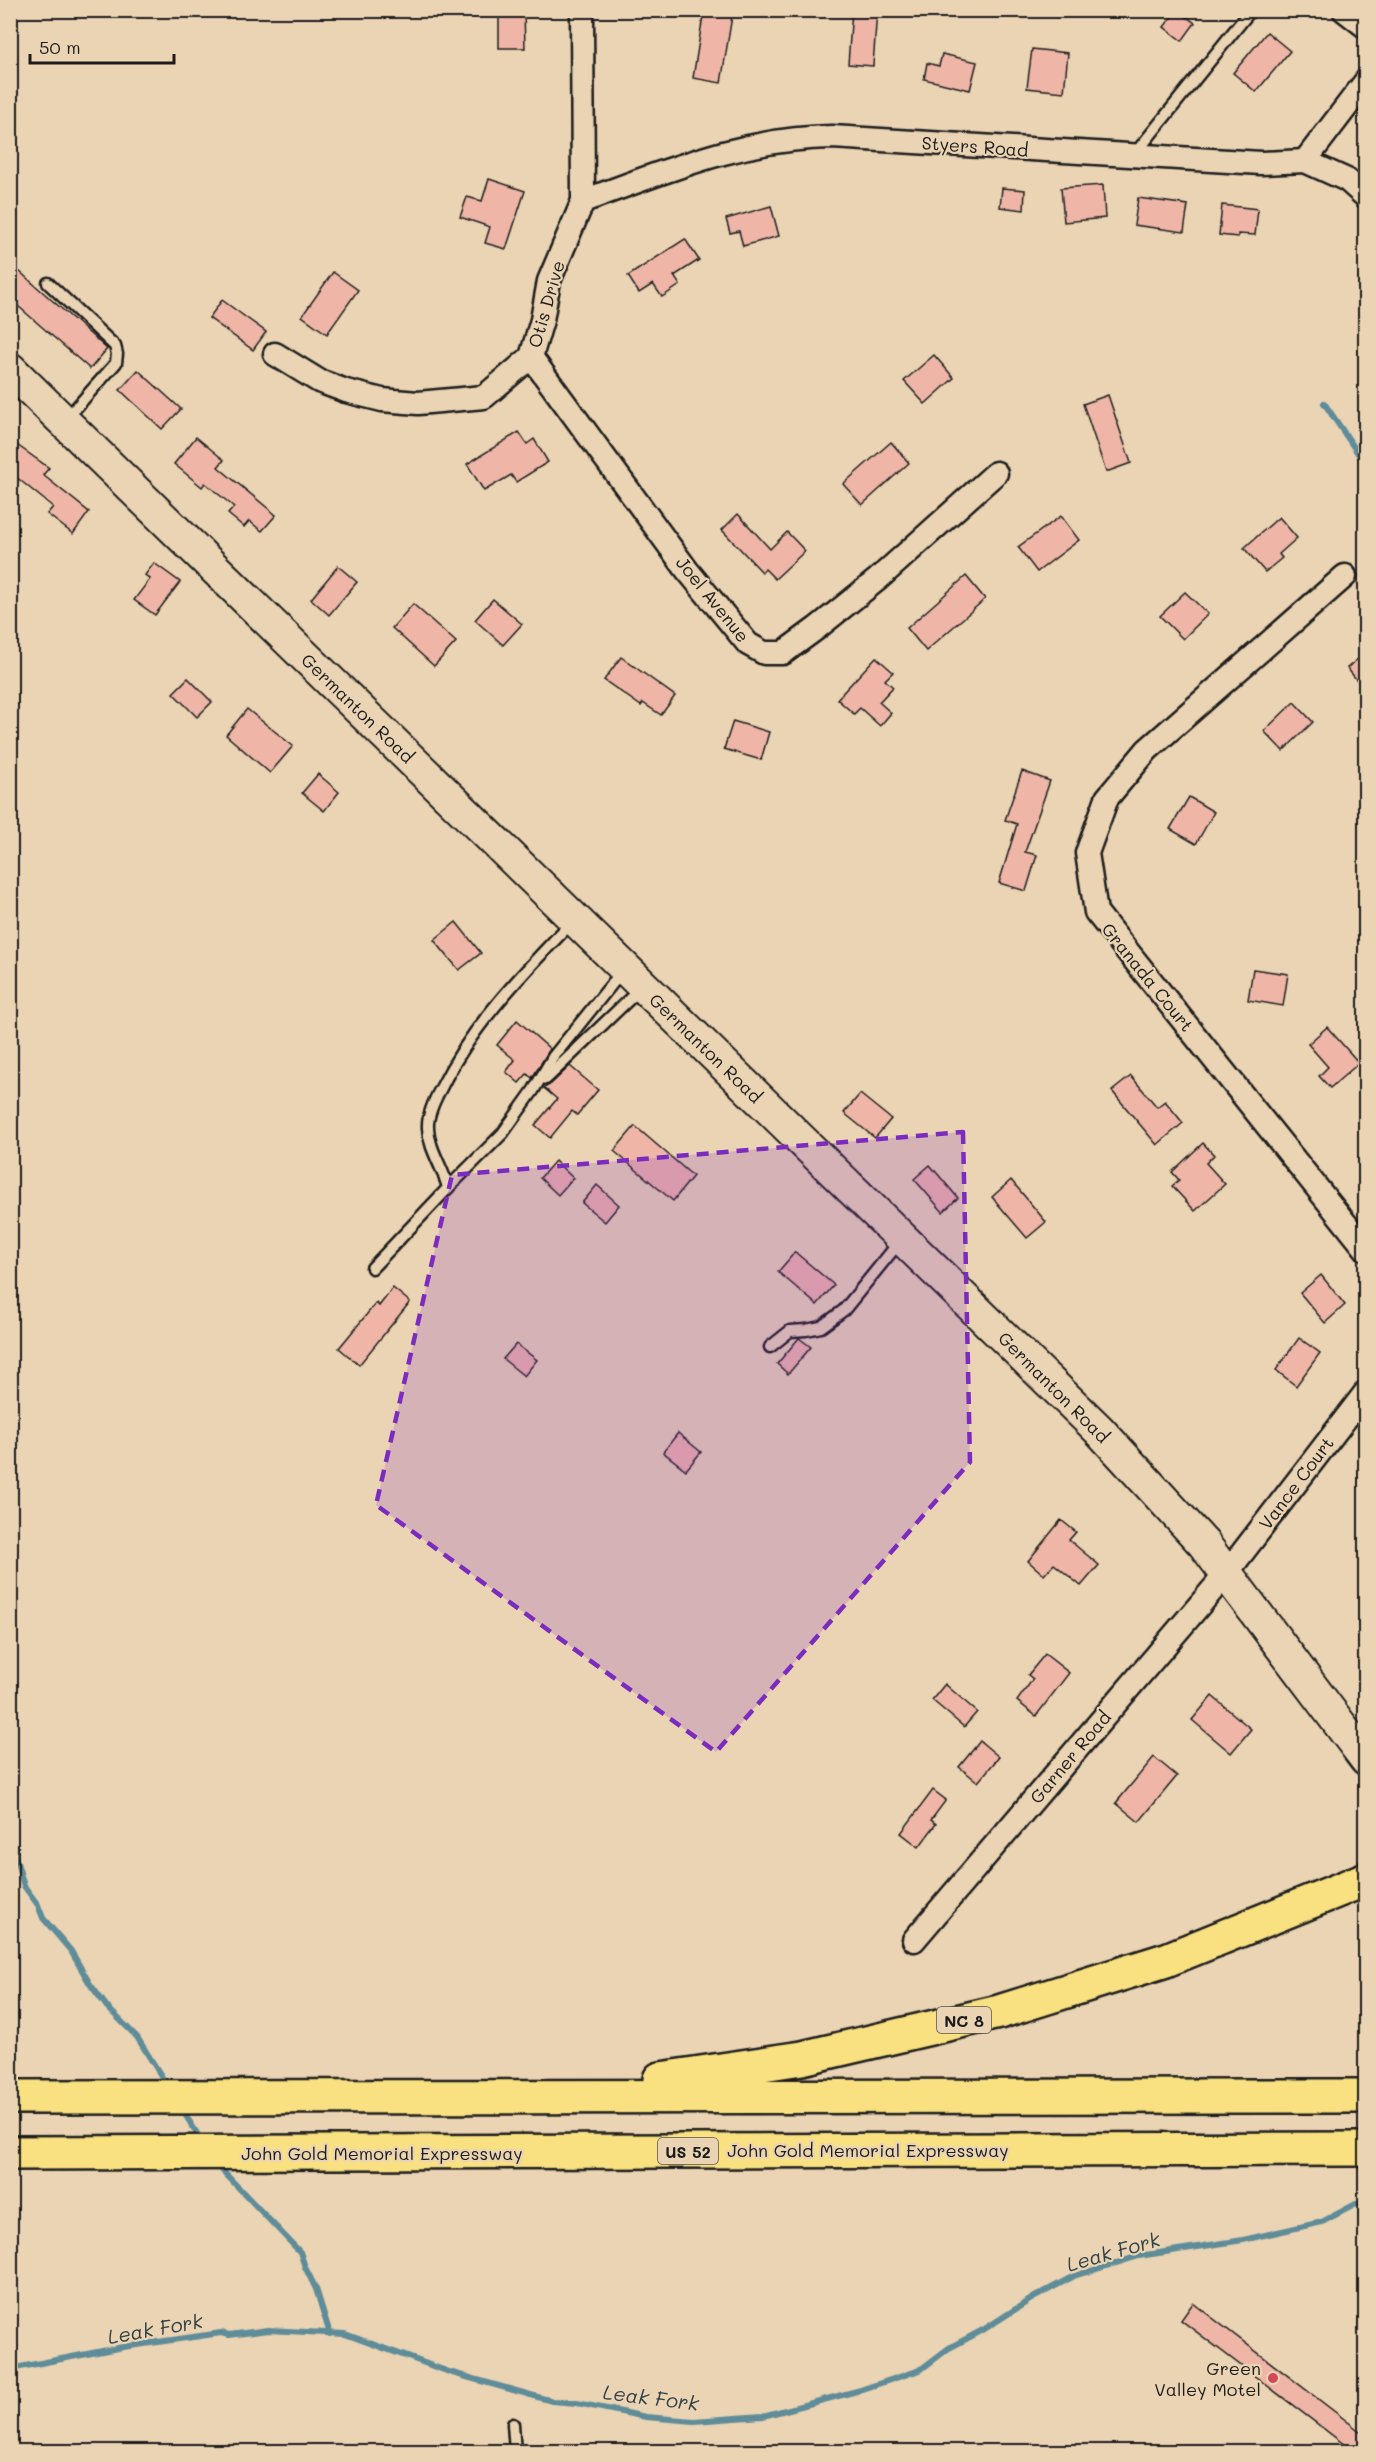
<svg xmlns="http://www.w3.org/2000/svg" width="1376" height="2462" viewBox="0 0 1376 2462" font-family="Mali,sans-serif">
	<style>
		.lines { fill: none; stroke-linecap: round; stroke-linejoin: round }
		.stream { stroke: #5f8c99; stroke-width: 6 }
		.building { fill: #efb6a8; stroke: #1c1c1c; stroke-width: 1.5 }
		.service-casing { stroke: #1c1c1c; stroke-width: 15 }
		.minor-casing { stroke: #1c1c1c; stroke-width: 27 }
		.secondary-casing { stroke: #1c1c1c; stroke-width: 36 }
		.motorway-casing { stroke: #1c1c1c; stroke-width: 38 }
		.service { stroke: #ead4b3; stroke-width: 10 }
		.minor { stroke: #ead4b3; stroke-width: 22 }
		.secondary { stroke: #ead4b3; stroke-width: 32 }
		.motorway { stroke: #f9e181; stroke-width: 33 }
		.marked { fill: #7b2cbf; fill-opacity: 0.2; stroke: #7b2cbf; stroke-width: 4.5; stroke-dasharray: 12 8; stroke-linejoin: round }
		.poi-dot { fill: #d1495b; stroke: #ead4b3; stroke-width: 2 }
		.labels { text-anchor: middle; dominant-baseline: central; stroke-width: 4.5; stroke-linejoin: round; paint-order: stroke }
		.shield { fill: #ead4b3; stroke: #5a5349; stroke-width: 1.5 }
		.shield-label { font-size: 16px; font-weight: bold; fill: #1c1c1c }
		.street-label { font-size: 18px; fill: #1c1c1c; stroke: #ead4b3 }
		.poi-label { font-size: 18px; fill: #1c1c1c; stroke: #ead4b3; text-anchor: end }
		.water-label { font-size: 20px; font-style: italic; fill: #324146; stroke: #ead4b3 }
	</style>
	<rect width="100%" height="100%" fill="#ead4b3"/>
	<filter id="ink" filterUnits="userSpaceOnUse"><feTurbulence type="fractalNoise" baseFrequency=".0167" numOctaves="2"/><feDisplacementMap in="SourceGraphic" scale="12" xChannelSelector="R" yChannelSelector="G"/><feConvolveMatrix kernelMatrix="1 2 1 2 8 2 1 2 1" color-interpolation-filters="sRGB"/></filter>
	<g filter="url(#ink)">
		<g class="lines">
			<g class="stream">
				<polyline points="1324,403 1366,465"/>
				<polyline points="10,1839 24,1886 38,1905 43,1918 71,1951 90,1984 107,2007 137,2037 168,2087"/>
				<polyline points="181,2108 203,2143"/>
				<polyline points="216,2164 300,2252 305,2267 316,2289 330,2334"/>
				<polyline points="10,2369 123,2347 221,2333 229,2335 268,2330 345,2334 449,2372 552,2401 577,2403 646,2417 694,2421 763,2416 857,2391 920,2370 949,2348 983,2330 1033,2298 1074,2276 1139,2256 1243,2240 1322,2222 1356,2204 1366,2203"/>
			</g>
		</g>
		<g class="building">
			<polygon points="499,10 524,10 525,48 499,48"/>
			<polygon points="704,10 733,10 721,83 693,78"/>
			<polygon points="852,10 877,10 873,66 848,64"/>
			<polygon points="1177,10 1195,23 1182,41 1164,27"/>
			<polygon points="1267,32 1290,51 1256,92 1233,73"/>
			<polygon points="1032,49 1068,53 1064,92 1027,88"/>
			<polygon points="942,54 977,62 970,90 924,79 927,63 939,66"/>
			<polygon points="489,179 525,191 506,249 485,243 490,227 460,217 467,197 482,201"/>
			<polygon points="1103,185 1105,218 1064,222 1061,188"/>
			<polygon points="1002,188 1025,190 1024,210 1000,207"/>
			<polygon points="1138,198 1188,205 1184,232 1134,225"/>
			<polygon points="1222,205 1258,209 1255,235 1238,234 1238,237 1219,235"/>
			<polygon points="771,206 779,236 743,246 739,231 730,233 726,219"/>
			<polygon points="685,239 699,260 674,276 680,285 662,297 653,284 639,293 628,276"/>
			<polygon points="10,263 107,349 90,369 10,299"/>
			<polygon points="333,272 358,290 327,334 302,316"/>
			<polygon points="222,300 266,332 253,350 209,318"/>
			<polygon points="934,355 954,378 925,404 904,381"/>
			<polygon points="138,370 181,409 162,429 120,390"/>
			<polygon points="1108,395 1131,463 1106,472 1083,404"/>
			<polygon points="519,432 527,444 534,439 548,462 516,482 511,475 484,491 467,464"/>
			<polygon points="196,437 224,460 218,467 276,515 262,531 249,521 244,527 228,514 234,507 205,483 202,487 174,464"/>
			<polygon points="891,442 909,463 862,505 843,484"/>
			<polygon points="17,445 49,468 43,475 89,512 73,534 47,514 53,507 10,472 10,453"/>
			<polygon points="738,514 770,549 787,532 805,551 775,579 765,569 762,572 722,530"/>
			<polygon points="1061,516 1079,540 1037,572 1018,547"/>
			<polygon points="1279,517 1297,538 1279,554 1282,558 1265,572 1244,548"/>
			<polygon points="154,563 180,582 155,615 134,600 150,579 145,575"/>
			<polygon points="338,566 357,582 329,615 311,599"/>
			<polygon points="966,576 985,599 926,651 907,628"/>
			<polygon points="1185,592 1208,614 1183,639 1160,616"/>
			<polygon points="493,599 522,624 503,645 475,620"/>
			<polygon points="413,604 456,642 434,666 392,628"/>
			<polygon points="1365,653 1365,690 1347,668"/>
			<polygon points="621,657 675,696 661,715 643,703 641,706 604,680"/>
			<polygon points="876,657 893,672 885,680 893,687 879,702 891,713 880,726 860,708 854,714 837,699"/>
			<polygon points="188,678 212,702 197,717 173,693"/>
			<polygon points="1294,702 1313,722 1283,751 1264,731"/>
			<polygon points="247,709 293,746 270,773 226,735"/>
			<polygon points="733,721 769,732 761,760 724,749"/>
			<polygon points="1022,771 1050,781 1025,852 1037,855 1026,891 999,883 1017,824 1005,820"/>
			<polygon points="318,774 339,792 324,811 302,793"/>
			<polygon points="1189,797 1214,812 1196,844 1170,829"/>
			<polygon points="456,922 481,953 459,970 434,940"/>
			<polygon points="1253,969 1288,974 1283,1006 1248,1000"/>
			<polygon points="517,1020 550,1049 532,1078 527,1074 519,1083 506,1072 515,1060 497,1045"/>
			<polygon points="1327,1027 1359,1063 1330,1088 1319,1076 1328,1067 1308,1044"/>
			<polygon points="570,1066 598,1090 577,1115 572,1111 550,1138 535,1125 557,1099 544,1088 551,1084"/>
			<polygon points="1131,1076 1157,1107 1165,1101 1183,1123 1157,1145 1112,1091"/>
			<polygon points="860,1094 891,1119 875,1138 844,1113"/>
			<polygon points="635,1126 693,1176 673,1201 614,1151"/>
			<polygon points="1203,1143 1214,1155 1206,1163 1225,1184 1195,1211 1172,1186 1179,1180 1172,1172"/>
			<polygon points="555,1161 573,1178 558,1195 540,1178"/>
			<polygon points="930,1165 958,1198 943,1212 914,1179"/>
			<polygon points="1011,1180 1046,1222 1027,1238 992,1197"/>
			<polygon points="597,1185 619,1205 605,1222 582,1203"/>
			<polygon points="795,1252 834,1285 817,1305 778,1272"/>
			<polygon points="1321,1275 1345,1305 1325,1323 1300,1293"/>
			<polygon points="393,1288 410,1302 359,1365 339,1348 376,1303 379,1306"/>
			<polygon points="799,1338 811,1347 788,1374 777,1364"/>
			<polygon points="1299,1338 1320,1353 1296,1386 1276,1370"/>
			<polygon points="516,1344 537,1360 524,1376 503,1359"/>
			<polygon points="678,1433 701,1452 686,1470 663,1452"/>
			<polygon points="1061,1520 1076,1532 1069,1540 1099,1565 1081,1586 1054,1564 1044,1575 1028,1561"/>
			<polygon points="1045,1654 1069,1673 1036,1716 1017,1701 1033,1679 1028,1675"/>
			<polygon points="945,1684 977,1712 964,1727 932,1700"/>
			<polygon points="1212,1696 1251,1729 1231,1753 1192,1720"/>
			<polygon points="980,1741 999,1757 978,1782 959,1767"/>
			<polygon points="1154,1757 1177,1776 1139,1822 1116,1803"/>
			<polygon points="933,1790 946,1800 931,1820 936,1824 919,1847 901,1833"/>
			<polygon points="1193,2303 1365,2435 1365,2451 1353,2451 1181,2320"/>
		</g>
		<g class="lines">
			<defs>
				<g id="service">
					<polyline points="1134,155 1251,10"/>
					<polyline points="48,283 115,346 117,354 116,363 66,419"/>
					<polyline points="546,1079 641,988"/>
					<polyline points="448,1188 503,1133 533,1091 553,1057 624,969"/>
					<path d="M372,1268l76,-80c-5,-21 -19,-38 -20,-60 -1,-13 7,-29 13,-40 31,-63 82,-115 131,-166"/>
					<polyline points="770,1347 790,1331 806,1330 821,1327 844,1310 901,1240"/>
					<polyline points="513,2424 515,2452"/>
				</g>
				<g id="minor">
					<polyline points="1344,10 1366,27"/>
					<polyline points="1305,161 1366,81"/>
					<path d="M583,201c84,-30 159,-63 249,-64l429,26 44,-2 42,19 19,17"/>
					<polyline points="275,354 319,381 346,391 382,400 418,403 484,397 531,357 542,320 549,281 583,201 582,10"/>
					<polyline points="531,357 687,570 748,644 764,653 783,653 817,628 878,579 996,473"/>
					<polyline points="1345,576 1147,750 1107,798 1087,853 1096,912 1366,1249"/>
					<polyline points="914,1940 1226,1574 1366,1392"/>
				</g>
				<polyline id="secondary" points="10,369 1099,1430 1204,1544 1366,1759"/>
				<g id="motorway">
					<polyline points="660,2079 802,2058 999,2012 1166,1960 1366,1879"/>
					<polyline points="10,2097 1366,2096"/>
					<polyline points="10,2153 1366,2149"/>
				</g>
			</defs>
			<use href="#service" class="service-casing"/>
			<use href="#minor" class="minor-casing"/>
			<use href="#secondary" class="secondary-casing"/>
			<use href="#motorway" class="motorway-casing"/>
			<use href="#service" class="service"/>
			<use href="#minor" class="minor"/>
			<use href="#secondary" class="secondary"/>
			<use href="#motorway" class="motorway"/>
		</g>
	</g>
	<path class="marked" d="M963,1132l7,330 -254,290 -340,-247 76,-330z"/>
	<circle class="poi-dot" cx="1273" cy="2378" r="6"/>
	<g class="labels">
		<g class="shield">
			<rect x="937" y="2007" width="54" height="26" rx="4.5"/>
			<rect x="658" y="2138" width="60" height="26" rx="4.5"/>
		</g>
		<g class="shield-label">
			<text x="964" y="2020">NC 8</text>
			<text x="688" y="2151">US 52</text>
		</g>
		<g class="street-label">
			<text transform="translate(975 146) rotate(4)">Styers Road</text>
			<text transform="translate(546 304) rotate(-74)">Otis Drive</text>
			<text transform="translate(713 599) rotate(51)">Joel Avenue</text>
			<text transform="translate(358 708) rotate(44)">Germanton Road</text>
			<text transform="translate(1148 977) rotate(51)">Granada Court</text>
			<text transform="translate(706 1048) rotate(44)">Germanton Road</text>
			<text transform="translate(1054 1387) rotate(45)">Germanton Road</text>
			<text transform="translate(1296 1483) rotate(-53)">Vance Court</text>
			<text transform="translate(1070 1757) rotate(-50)">Garner Road</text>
			<text x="868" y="2150">John Gold Memorial Expressway</text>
			<text x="382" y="2153">John Gold Memorial Expressway</text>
		</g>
		<g class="poi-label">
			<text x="1261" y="2368">Green<tspan x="1261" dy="21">Valley Motel</tspan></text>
		</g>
		<g class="water-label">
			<text transform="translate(1113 2251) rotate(-16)">Leak Fork</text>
			<text transform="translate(155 2328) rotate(-10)">Leak Fork</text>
			<text transform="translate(651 2397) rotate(7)">Leak Fork</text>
		</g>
	</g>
	<rect width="1376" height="2462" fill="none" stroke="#ead4b3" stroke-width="36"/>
	<rect x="18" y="18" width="1340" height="2426" fill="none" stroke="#1c1c1c" stroke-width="2" filter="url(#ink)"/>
	<path d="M30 54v9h144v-9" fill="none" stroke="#1c1c1c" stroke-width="3"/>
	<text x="39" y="54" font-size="18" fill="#1c1c1c" stroke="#ead4b3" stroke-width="4.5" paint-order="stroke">50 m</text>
</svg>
